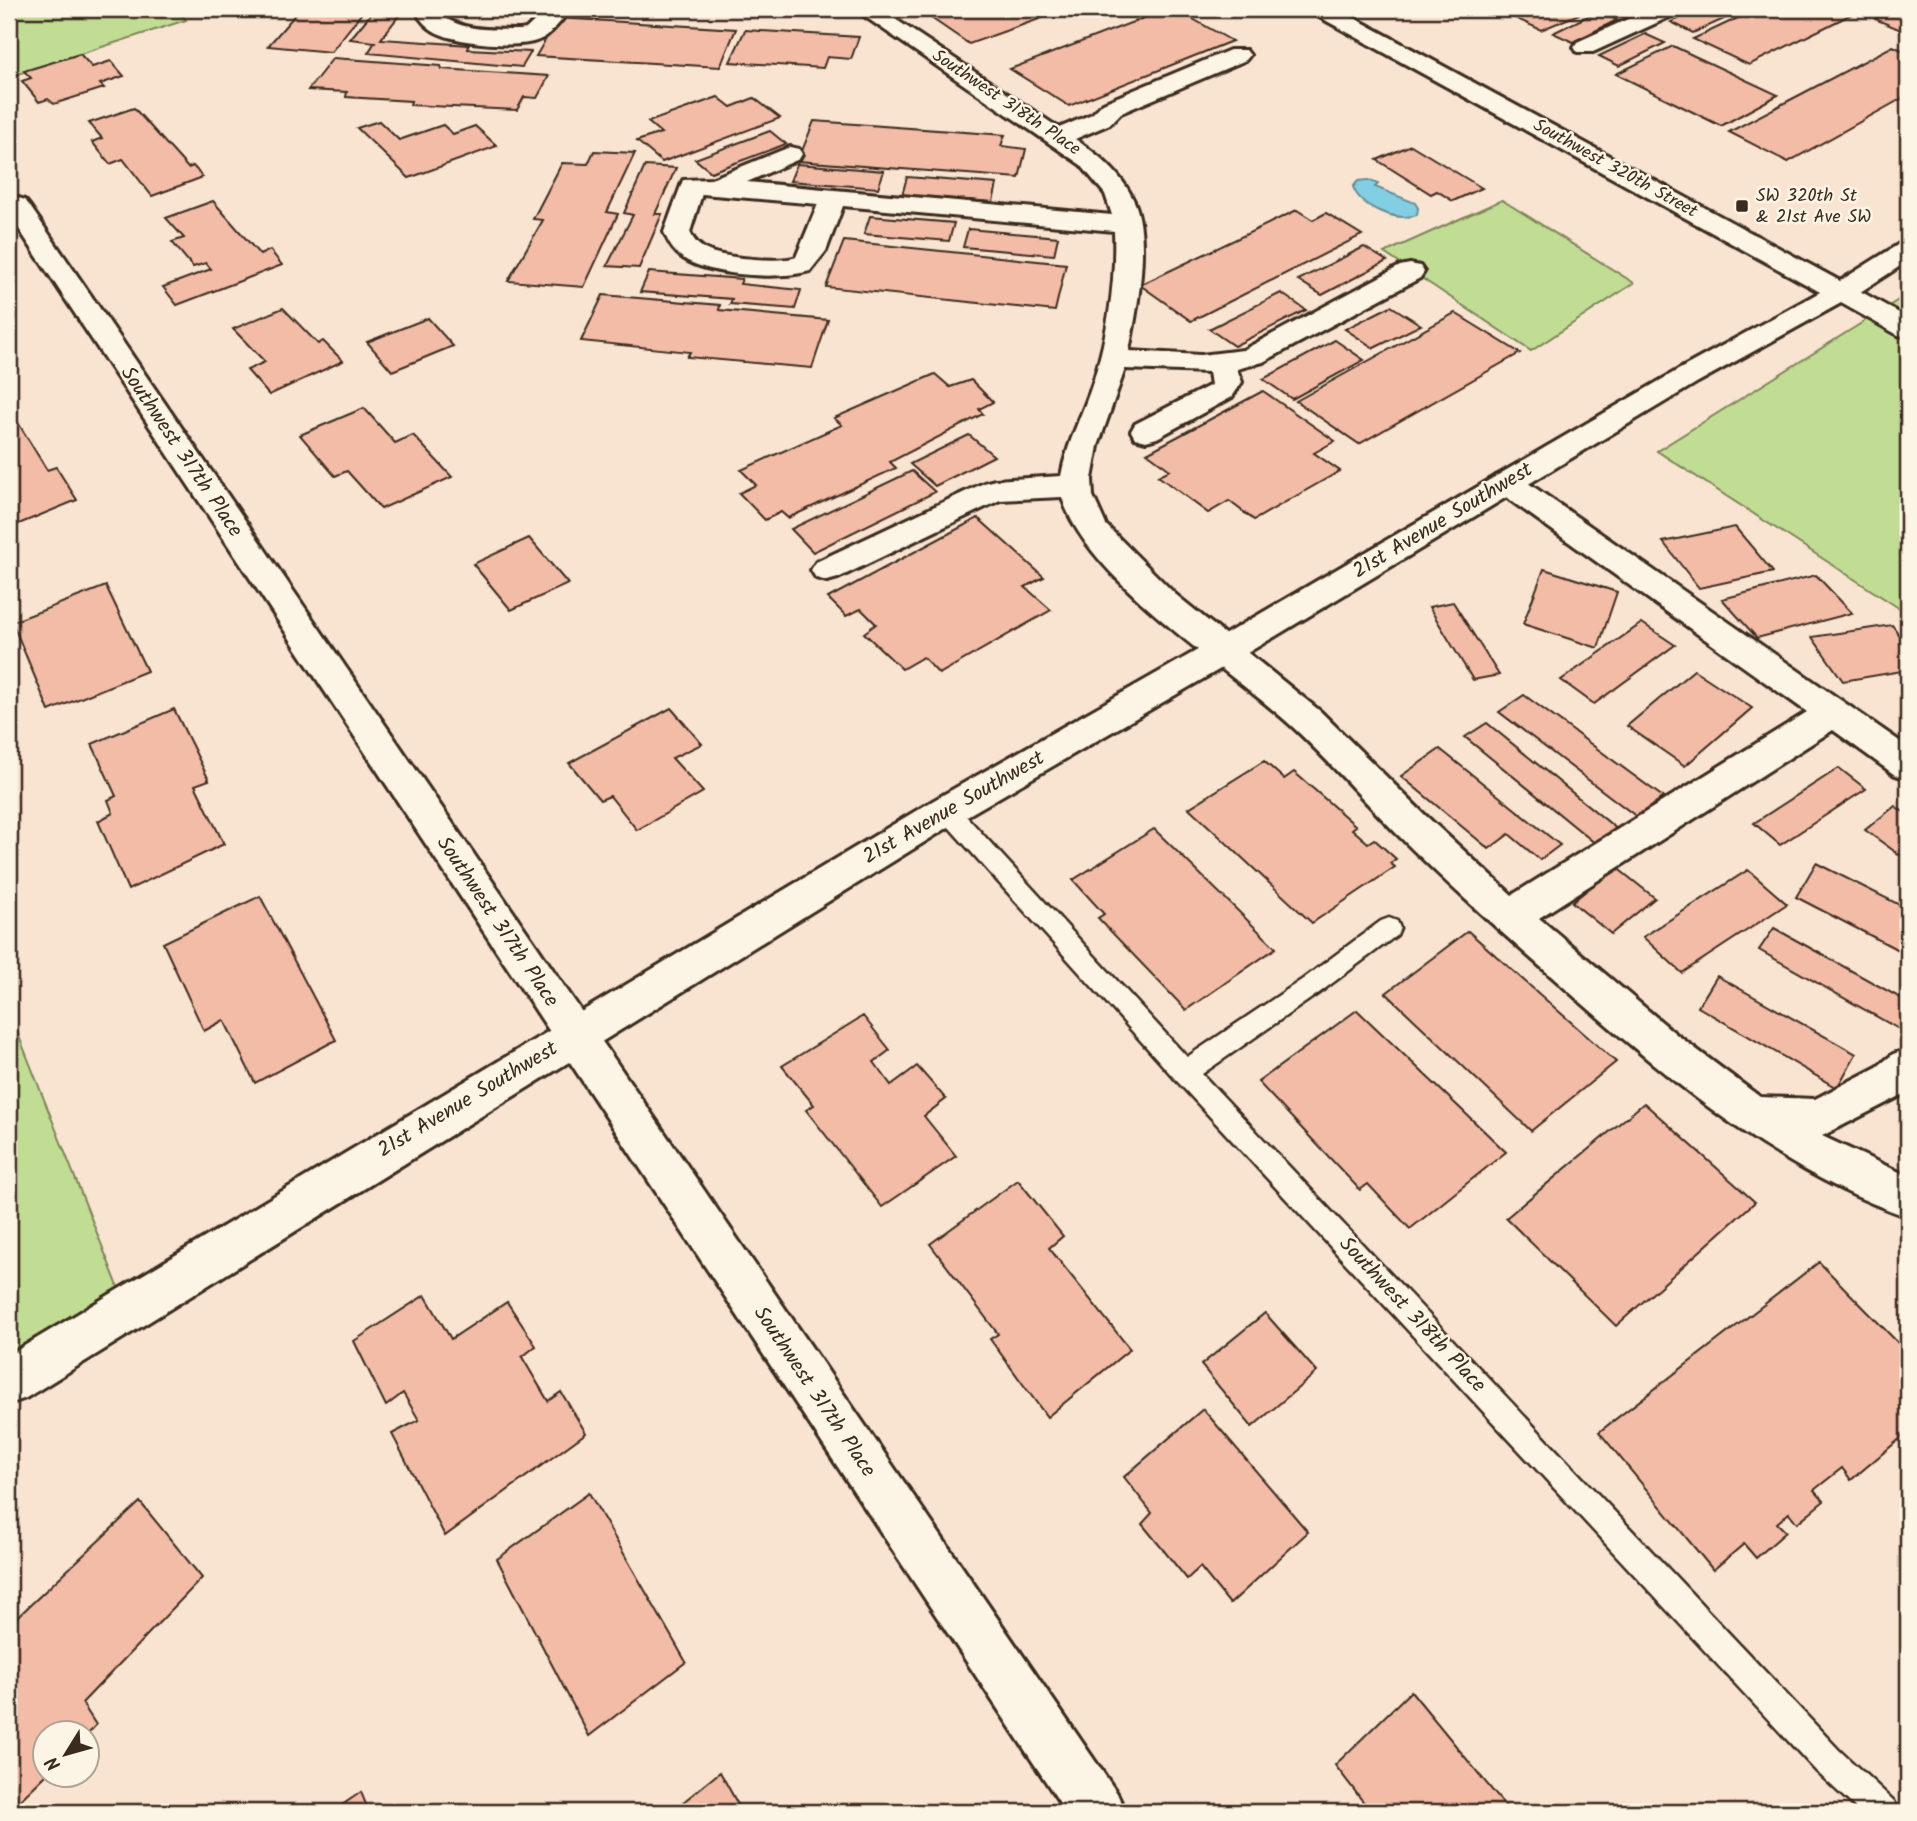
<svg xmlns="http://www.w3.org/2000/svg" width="1917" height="1821" viewBox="0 0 1917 1821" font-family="Kalam,sans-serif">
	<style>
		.green { fill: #c1dd94; stroke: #7e8459; stroke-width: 2 }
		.water { fill: #82cee2; stroke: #668c94; stroke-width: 2 }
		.building { fill: #f3bca7; stroke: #3b2a1e; stroke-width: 2 }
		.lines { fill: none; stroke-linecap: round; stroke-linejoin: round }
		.service-casing { stroke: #3b2a1e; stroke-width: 5 }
		.minor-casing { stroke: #3b2a1e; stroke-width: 6 }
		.secondary-casing { stroke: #3b2a1e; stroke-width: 6 }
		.primary-casing { stroke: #3b2a1e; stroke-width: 6 }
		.service { fill: #fcf5e5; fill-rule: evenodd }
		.minor { fill: #fcf5e5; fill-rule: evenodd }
		.secondary { fill: #fcf5e5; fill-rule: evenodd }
		.primary { fill: #fcf5e5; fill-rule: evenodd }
		.poi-dot { fill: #3b2a1e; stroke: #fcf5e5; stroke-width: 2.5 }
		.labels { text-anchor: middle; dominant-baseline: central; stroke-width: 5; stroke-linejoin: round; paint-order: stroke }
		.far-street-label { font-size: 18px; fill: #3b2a1e; stroke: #fcf5e5 }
		.far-poi-label { font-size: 18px; fill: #3b2a1e; stroke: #fcf5e5; text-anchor: start }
		.street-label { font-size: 21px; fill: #3b2a1e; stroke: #fcf5e5 }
	</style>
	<rect width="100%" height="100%" fill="#f9e4d2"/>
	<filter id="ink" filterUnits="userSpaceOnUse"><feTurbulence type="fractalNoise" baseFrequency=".0143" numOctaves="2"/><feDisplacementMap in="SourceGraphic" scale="14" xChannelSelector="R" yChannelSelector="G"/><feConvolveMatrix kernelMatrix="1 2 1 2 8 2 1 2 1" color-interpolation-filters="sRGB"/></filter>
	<g filter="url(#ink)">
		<g class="green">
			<polygon points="9,9 177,9 186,20 9,77"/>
			<polygon points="1502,200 1634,283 1531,351 1384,253"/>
			<polygon points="1908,294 1908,614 1657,451"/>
			<polygon points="9,1011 127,1309 9,1381"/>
		</g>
		<path class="water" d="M1368,180l10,4 -3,3 40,16 3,5 -1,7c-21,7 -56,-7 -64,-28l5,-6z"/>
		<g class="building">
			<polygon points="300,9 365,9 331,52 268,46"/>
			<polygon points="375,9 404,9 381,39 469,45 468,49 531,52 522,67 368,53 375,42 350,39"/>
			<polygon points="918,9 1067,9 969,44"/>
			<polygon points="1167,9 1175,9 1232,41 1069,106 1010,69"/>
			<polygon points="1496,9 1578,9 1584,12 1541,30"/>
			<polygon points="1701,9 1742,9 1744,10 1693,33 1671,22"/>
			<polygon points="1757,9 1862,9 1749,65 1693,39"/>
			<polygon points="1894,9 1908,9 1908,33 1875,19"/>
			<polygon points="1598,11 1617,20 1573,42 1553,33"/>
			<polygon points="558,18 736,29 720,67 536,56"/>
			<polygon points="745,30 859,37 851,59 827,57 823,68 730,62"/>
			<polygon points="1645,34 1665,43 1619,66 1599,56"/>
			<polygon points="1673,46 1778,95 1721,126 1616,74"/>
			<polygon points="1893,46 1908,53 1908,95 1788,162 1729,132"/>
			<polygon points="80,54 92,67 111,61 124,76 100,84 104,88 54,104 48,99 39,102 22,81 31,78 24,71"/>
			<polygon points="333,58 441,66 442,69 549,76 537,98 524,97 517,110 410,105 411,101 346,97 347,92 308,90"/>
			<polygon points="718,97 731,107 754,98 780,118 662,162 637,141 661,133 648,122"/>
			<polygon points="134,108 188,168 193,166 203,177 152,196 123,159 110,164 92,142 102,138 89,123"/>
			<polygon points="379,121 399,140 443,125 453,134 475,126 497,146 409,178 357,128"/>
			<polygon points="814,121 1005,135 1001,146 1026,149 1019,178 798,161"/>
			<polygon points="770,131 786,144 711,172 695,159"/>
			<polygon points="1411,145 1482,188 1453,201 1437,191 1431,194 1377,160"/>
			<polygon points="594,151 635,153 607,212 618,214 584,287 508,281 543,220 533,219 562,163 588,164"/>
			<polygon points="797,164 884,171 878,188 790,181"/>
			<polygon points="645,166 676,168 655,214 662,214 639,268 607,266 633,215 624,213"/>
			<polygon points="907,177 997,184 993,202 902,195"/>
			<polygon points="213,201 260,255 270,250 282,265 177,305 163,287 211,269 206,263 193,267 172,242 184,238 166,218"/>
			<polygon points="1297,210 1313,220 1326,213 1362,235 1191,321 1140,285"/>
			<polygon points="870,216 954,223 949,241 864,234"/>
			<polygon points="968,229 1058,237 1054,255 963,247"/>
			<polygon points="844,241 1066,264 1055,311 826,287"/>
			<polygon points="1364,247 1387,261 1322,295 1298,280"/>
			<polygon points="649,272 742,279 740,284 801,290 795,309 730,304 732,299 640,292"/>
			<polygon points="1281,293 1306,310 1234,346 1209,329"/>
			<polygon points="603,295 720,305 719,310 828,320 812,368 687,357 690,352 581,341"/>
			<polygon points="1391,306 1421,325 1374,348 1345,329"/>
			<polygon points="283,308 318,344 323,341 343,361 269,395 247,370 265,362 233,329"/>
			<polygon points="1455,313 1520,353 1359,444 1296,401"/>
			<polygon points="428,318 453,346 392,371 367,342"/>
			<polygon points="1335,340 1364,360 1292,399 1263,379"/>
			<polygon points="935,374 950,387 971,380 993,402 979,409 983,414 890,462 896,468 788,518 781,512 765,520 739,493 756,485 741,470 842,425 834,418"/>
			<polygon points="1263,391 1335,441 1314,453 1340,471 1254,520 1229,501 1208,513 1158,476 1170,470 1147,453"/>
			<polygon points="9,408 47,470 56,467 77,500 9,528"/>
			<polygon points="364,408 395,443 413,435 452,477 381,509 347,471 335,476 300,435"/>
			<polygon points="969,435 994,456 935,486 910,464"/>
			<polygon points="912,471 935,492 813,552 791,529"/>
			<polygon points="978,518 1044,577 1025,587 1051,610 939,674 923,657 902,669 864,633 876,624 861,609 846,616 828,598"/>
			<polygon points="1735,527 1773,572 1699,588 1663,542"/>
			<polygon points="529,538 568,584 511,610 473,564"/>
			<polygon points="1544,569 1617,592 1598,648 1523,624"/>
			<polygon points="1816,575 1852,613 1757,638 1722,599"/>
			<polygon points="106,586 147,671 49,711 12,622"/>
			<polygon points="1453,602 1499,675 1473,680 1429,607"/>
			<polygon points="1642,623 1675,645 1594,704 1561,680"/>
			<polygon points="1892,625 1908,646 1908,670 1843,681 1812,637"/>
			<polygon points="1694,670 1752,708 1685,766 1627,726"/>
			<polygon points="1524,695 1663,797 1637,817 1499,712"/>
			<polygon points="671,708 702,744 672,758 703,792 637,830 610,796 600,800 569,763"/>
			<polygon points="174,709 209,780 195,785 224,844 128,890 98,821 113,813 108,800 116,796 92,744"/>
			<polygon points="1487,723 1618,830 1596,844 1465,737"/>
			<polygon points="1440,749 1560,845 1540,860 1509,834 1489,849 1401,776"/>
			<polygon points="1264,761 1284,779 1294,772 1356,826 1352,829 1368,843 1374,839 1396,859 1390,863 1395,867 1312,923 1189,808"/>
			<polygon points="1839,768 1866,789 1780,845 1754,823"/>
			<polygon points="1895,806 1908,815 1908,861 1865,830"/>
			<polygon points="1154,829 1276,948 1186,1010 1098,918 1104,914 1073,880"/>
			<polygon points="1816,863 1908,909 1908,955 1796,897"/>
			<polygon points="1616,867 1655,898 1611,934 1572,902"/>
			<polygon points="1748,870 1787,904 1682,973 1643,937"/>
			<polygon points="260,896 336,1040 255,1083 224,1020 204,1031 163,943"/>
			<polygon points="1774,928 1908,1002 1908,1025 1904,1032 1759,950"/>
			<polygon points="1468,931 1616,1062 1531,1131 1386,993"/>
			<polygon points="1717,976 1856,1054 1837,1088 1698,1007"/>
			<polygon points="1357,1010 1506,1152 1410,1229 1368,1184 1360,1190 1258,1082"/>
			<polygon points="863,1016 890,1050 874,1062 891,1085 917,1066 946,1099 924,1116 956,1156 882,1207 806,1110 814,1105 782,1066"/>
			<polygon points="1644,1103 1755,1202 1616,1326 1506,1218"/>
			<polygon points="1018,1180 1063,1236 1049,1248 1130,1349 1047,1417 990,1339 998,1334 930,1244"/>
			<polygon points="1819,1262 1908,1353 1908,1432 1851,1480 1842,1468 1814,1490 1824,1501 1797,1523 1789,1513 1777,1523 1786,1532 1756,1558 1744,1544 1713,1570 1599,1432"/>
			<polygon points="425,1295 451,1339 507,1302 536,1346 522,1357 548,1401 561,1392 586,1433 445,1536 392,1434 419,1420 403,1393 386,1406 354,1341"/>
			<polygon points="1265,1313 1317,1372 1252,1427 1201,1365"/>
			<polygon points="1203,1409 1308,1532 1230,1604 1200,1567 1187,1579 1142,1524 1152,1513 1124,1477"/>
			<polygon points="589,1493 686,1662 589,1736 497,1559"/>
			<polygon points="140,1502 202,1578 82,1703 96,1725 88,1734 46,1734 46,1775 9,1811 9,1625"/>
			<polygon points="1411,1691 1510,1812 1371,1812 1335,1765"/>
			<polygon points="720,1772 742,1812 671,1812"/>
			<polygon points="361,1792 369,1812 332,1812"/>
		</g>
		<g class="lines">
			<defs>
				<polygon id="service" points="947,801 955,804 1187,1057 1303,979 1381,921 1389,918 1397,921 1400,928 1397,935 1319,993 1202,1074 1839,1750 1894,1801 1899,1812 1860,1812 1817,1772 1176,1080 939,816 936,810 939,804"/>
				<g id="minor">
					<path d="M420,9h22l-1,6c23,17 51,14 79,15l6,-1 21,-20h23c-7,10 -20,27 -31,31 -20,9 -78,3 -99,-6 -8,-3 -16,-10 -21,-17z"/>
					<path d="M854,9h26l179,119 33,-14 11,-11 127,-53h16l4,5 -4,5 -125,53 -11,11 -35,15c24,16 47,35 59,62 17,38 3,110 -5,150l72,4 42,-5 157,-84 10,-2 10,2 4,6 -4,6 -157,84 -26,7 5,13 -10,15 -75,41 -11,3 -11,-3 -4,-7 4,-7 76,-39 -2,-13 -84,-3 -27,77 -6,33 1,17 13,29 69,69 145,117 105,104 87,80 295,-183 -311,-222 -4,-7 4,-7 11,-3 11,3 390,271v32l-13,-4 -62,-45 -294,188 137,116 84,63 55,2 62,-32 16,-13 15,-5v43l-86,44 86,40v41c-128,-45 -230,-130 -332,-219 -60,-53 -121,-106 -179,-164 -34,-34 -66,-71 -102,-105 -64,-60 -209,-149 -233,-232l-62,3 -162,78 -11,3 -11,-3 -5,-8 5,-8 168,-79 11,-3 66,-4c6,-34 23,-64 33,-97 14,-46 22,-99 20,-148l-271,-25 -17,45 -16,20c-30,9 -101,5 -127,-13 -10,-6 -15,-16 -19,-26l19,-52 28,-1 79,-32 9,2 3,5 -3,5 -52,23 365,33 -7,-21 -24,-29zM702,194l116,10 -22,53c-15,6 -72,1 -87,-6 -10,-4 -15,-10 -19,-19z"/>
					<polygon points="1650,9 1679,9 1676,14 1593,52 1577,52 1574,47 1577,42"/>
					<polygon points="16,197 25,200 29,205 1117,1793 1125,1812 1066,1812 9,214 9,199"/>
				</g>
				<polygon id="secondary" points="1841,284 1851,286 1908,318 1908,337 1898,335 1841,303 1698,382 1234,661 960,820 26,1398 9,1404 9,1355 934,800 1210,643 1678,370 1831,286"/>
				<polygon id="primary" points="1311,9 1338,9 1840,281 1899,244 1908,242 1908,261 1851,298 1841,300 1831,298 1314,14"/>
			</defs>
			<use href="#service" class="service-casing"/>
			<use href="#minor" class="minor-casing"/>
			<use href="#secondary" class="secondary-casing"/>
			<use href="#primary" class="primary-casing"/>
			<use href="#service" class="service"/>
			<use href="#minor" class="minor"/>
			<use href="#secondary" class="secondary"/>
			<use href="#primary" class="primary"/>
		</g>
	</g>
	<rect class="poi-dot" x="1735" y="199" width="14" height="14" rx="3.5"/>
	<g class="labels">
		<g class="far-street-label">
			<text transform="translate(1006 103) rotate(34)">Southwest 318th Place</text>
			<text transform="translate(1615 169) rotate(29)">Southwest 320th Street</text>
		</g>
		<g class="far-poi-label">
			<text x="1756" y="196">SW 320th St<tspan x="1756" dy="21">&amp; 21st Ave SW</tspan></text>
		</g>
		<g class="street-label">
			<text transform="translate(181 452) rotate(56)">Southwest 317th Place</text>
			<text transform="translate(1443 521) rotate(-31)">21st Avenue Southwest</text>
			<text transform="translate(954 808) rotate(-30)">21st Avenue Southwest</text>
			<text transform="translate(497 922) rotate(56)">Southwest 317th Place</text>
			<text transform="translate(468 1100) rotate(-31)">21st Avenue Southwest</text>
			<text transform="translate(1412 1315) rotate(47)">Southwest 318th Place</text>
			<text transform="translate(814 1392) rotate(56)">Southwest 317th Place</text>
		</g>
	</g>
	<rect width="1917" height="1821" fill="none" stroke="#fcf5e5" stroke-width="35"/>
	<rect x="18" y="18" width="1882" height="1786" fill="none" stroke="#3b2a1e" stroke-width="2.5" filter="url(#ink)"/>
	<g transform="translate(66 1754) rotate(233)"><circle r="33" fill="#fcf5e5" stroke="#afa495" stroke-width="2"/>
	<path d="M0-5L12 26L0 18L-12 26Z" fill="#3b2a1e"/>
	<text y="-10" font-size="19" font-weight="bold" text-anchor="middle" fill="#3b2a1e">N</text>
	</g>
</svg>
